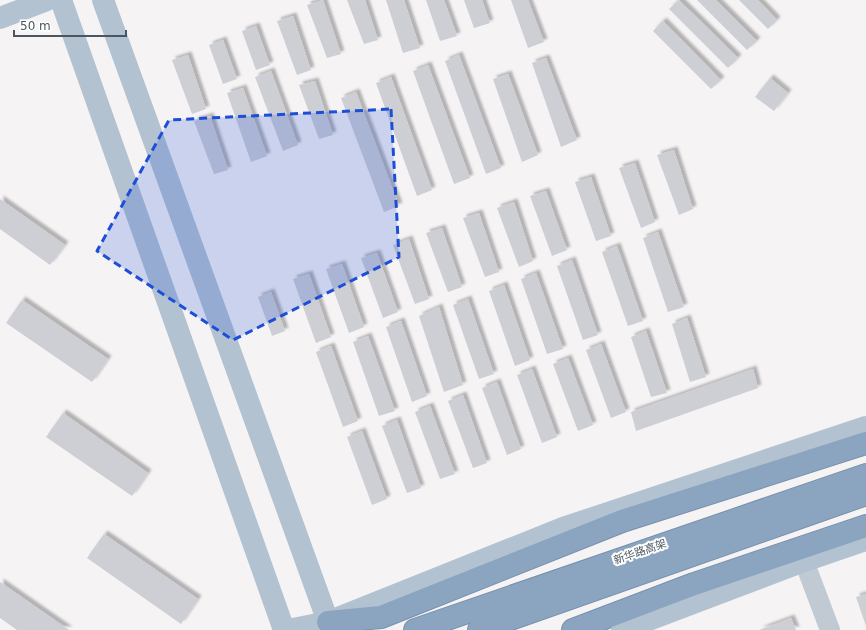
<svg xmlns="http://www.w3.org/2000/svg" width="866" height="630" viewBox="0 0 866 630" font-family="'DejaVu Sans','Noto Sans SC',sans-serif">
	<style>
		.building { fill: #cdcfd5; filter: url(#shadow) }
		.lines { fill: none; stroke-linecap: round; stroke-linejoin: round }
		.highway-casing { stroke: #7690ad; stroke-width: 24 }
		.minor { stroke: #c1cad2; stroke-width: 20 }
		.major { stroke: #b3c2d1; stroke-width: 22 }
		.highway { stroke: #8ba5c1; stroke-width: 22 }
		.marked { fill: #1d4ed8; fill-opacity: 0.2; stroke: #1d4ed8; stroke-width: 3; stroke-dasharray: 8 5; stroke-linejoin: round }
		.labels { text-anchor: middle; dominant-baseline: central; stroke-width: 4; stroke-linejoin: round; paint-order: stroke }
		.street-label { font-size: 11px; fill: #4a5661; stroke: #fff }
	</style>
	<defs>
		<filter id="shadow"><feDropShadow dx="3.5" dy="-3.5" stdDeviation="1" flood-color="#0004"/></filter>
	</defs>
	<rect width="100%" height="100%" fill="#f5f3f3"/>
	<g class="building">
		<polygon points="323,0 341,54 327,58 307,5"/>
		<polygon points="347,0 365,0 378,40 364,44"/>
		<polygon points="386,0 404,0 420,48 403,53"/>
		<polygon points="426,0 444,0 457,36 440,41"/>
		<polygon points="464,0 482,0 490,23 474,28"/>
		<polygon points="511,0 528,0 544,42 528,48"/>
		<polygon points="679,0 738,58 728,68 669,9"/>
		<polygon points="697,0 716,0 757,41 747,50"/>
		<polygon points="739,0 758,0 777,20 768,29"/>
		<polygon points="293,16 311,70 297,75 277,21"/>
		<polygon points="663,21 721,80 711,89 653,31"/>
		<polygon points="256,26 270,65 256,70 242,31"/>
		<polygon points="223,40 237,79 223,84 209,45"/>
		<polygon points="188,55 206,109 192,114 172,60"/>
		<polygon points="459,55 501,168 486,174 445,61"/>
		<polygon points="546,58 577,140 561,147 532,63"/>
		<polygon points="428,65 470,178 454,184 413,71"/>
		<polygon points="271,71 298,145 283,151 255,77"/>
		<polygon points="508,74 538,155 522,162 493,79"/>
		<polygon points="391,77 432,190 417,196 376,83"/>
		<polygon points="770,78 788,93 774,111 755,97"/>
		<polygon points="315,81 333,135 319,139 299,85"/>
		<polygon points="243,88 267,156 251,162 227,93"/>
		<polygon points="356,92 399,206 384,212 341,98"/>
		<polygon points="210,116 228,170 214,174 194,121"/>
		<polygon points="674,150 693,209 679,215 657,155"/>
		<polygon points="635,163 655,222 641,228 619,168"/>
		<polygon points="591,177 611,236 596,241 575,182"/>
		<polygon points="546,191 567,250 552,256 530,196"/>
		<polygon points="0,199 65,245 50,265 0,229"/>
		<polygon points="514,202 533,261 519,267 497,208"/>
		<polygon points="479,213 499,272 485,277 463,218"/>
		<polygon points="442,228 462,287 448,292 426,233"/>
		<polygon points="658,232 684,307 668,312 643,238"/>
		<polygon points="409,239 429,299 415,304 393,245"/>
		<polygon points="617,246 643,321 628,326 602,252"/>
		<polygon points="377,253 398,312 383,318 361,258"/>
		<polygon points="572,260 598,335 583,340 557,266"/>
		<polygon points="342,264 364,327 349,333 326,269"/>
		<polygon points="536,273 563,349 547,354 521,279"/>
		<polygon points="309,274 331,337 316,343 293,279"/>
		<polygon points="504,285 530,360 515,366 489,291"/>
		<polygon points="271,292 285,331 272,336 258,297"/>
		<polygon points="468,299 494,374 479,379 453,305"/>
		<polygon points="22,300 108,359 92,382 6,323"/>
		<polygon points="439,307 463,385 444,392 419,316"/>
		<polygon points="687,318 706,377 690,382 672,324"/>
		<polygon points="401,321 427,396 412,402 386,327"/>
		<polygon points="646,331 667,393 651,397 631,337"/>
		<polygon points="368,336 395,411 379,416 353,342"/>
		<polygon points="601,344 626,412 611,418 586,350"/>
		<polygon points="331,346 358,421 343,427 316,352"/>
		<polygon points="568,358 593,425 578,431 553,364"/>
		<polygon points="532,369 557,437 542,443 517,375"/>
		<polygon points="753,369 758,388 636,431 631,412"/>
		<polygon points="497,382 521,449 507,455 482,388"/>
		<polygon points="463,395 487,463 473,468 448,401"/>
		<polygon points="430,406 455,474 440,479 415,412"/>
		<polygon points="63,413 148,473 132,496 46,437"/>
		<polygon points="397,420 421,488 407,493 382,426"/>
		<polygon points="362,431 387,499 372,505 347,437"/>
		<polygon points="104,534 198,599 181,624 87,558"/>
		<polygon points="0,582 69,630 17,630 0,618"/>
		<polygon points="866,594 866,626 856,597"/>
		<polygon points="791,618 796,630 759,630"/>
	</g>
	<g class="lines">
		<defs>
			<g id="highway">
				<polyline points="328,622 381,617 622,521 866,443"/>
				<polyline points="415,630 866,475"/>
				<polyline points="479,630 866,494"/>
				<polyline points="573,630 694,584 866,526"/>
			</g>
		</defs>
		<use href="#highway" class="highway-casing"/>
		<polyline class="minor" points="804,561 830,630"/>
		<g class="major">
			<polyline points="61,0 284,630"/>
			<polyline points="103,0 331,630"/>
			<polyline points="0,18 47,0"/>
			<polyline points="288,630 328,622 563,528 866,427"/>
			<polyline points="622,630 804,561 866,540"/>
		</g>
		<use href="#highway" class="highway"/>
	</g>
	<path class="marked" d="M391,109l8,148 -166,83 -136,-89 72,-131z"/>
	<g class="labels">
		<g class="street-label">
			<text transform="translate(640 552) rotate(-19)">新华路高架</text>
		</g>
	</g>
	<path d="M14 30v6h112v-6" fill="none" stroke="#4a5661" stroke-width="2"/>
	<text x="20" y="30" font-size="12" fill="#4a5661" stroke="#ffffff" stroke-width="3" paint-order="stroke">50 m</text>
</svg>
